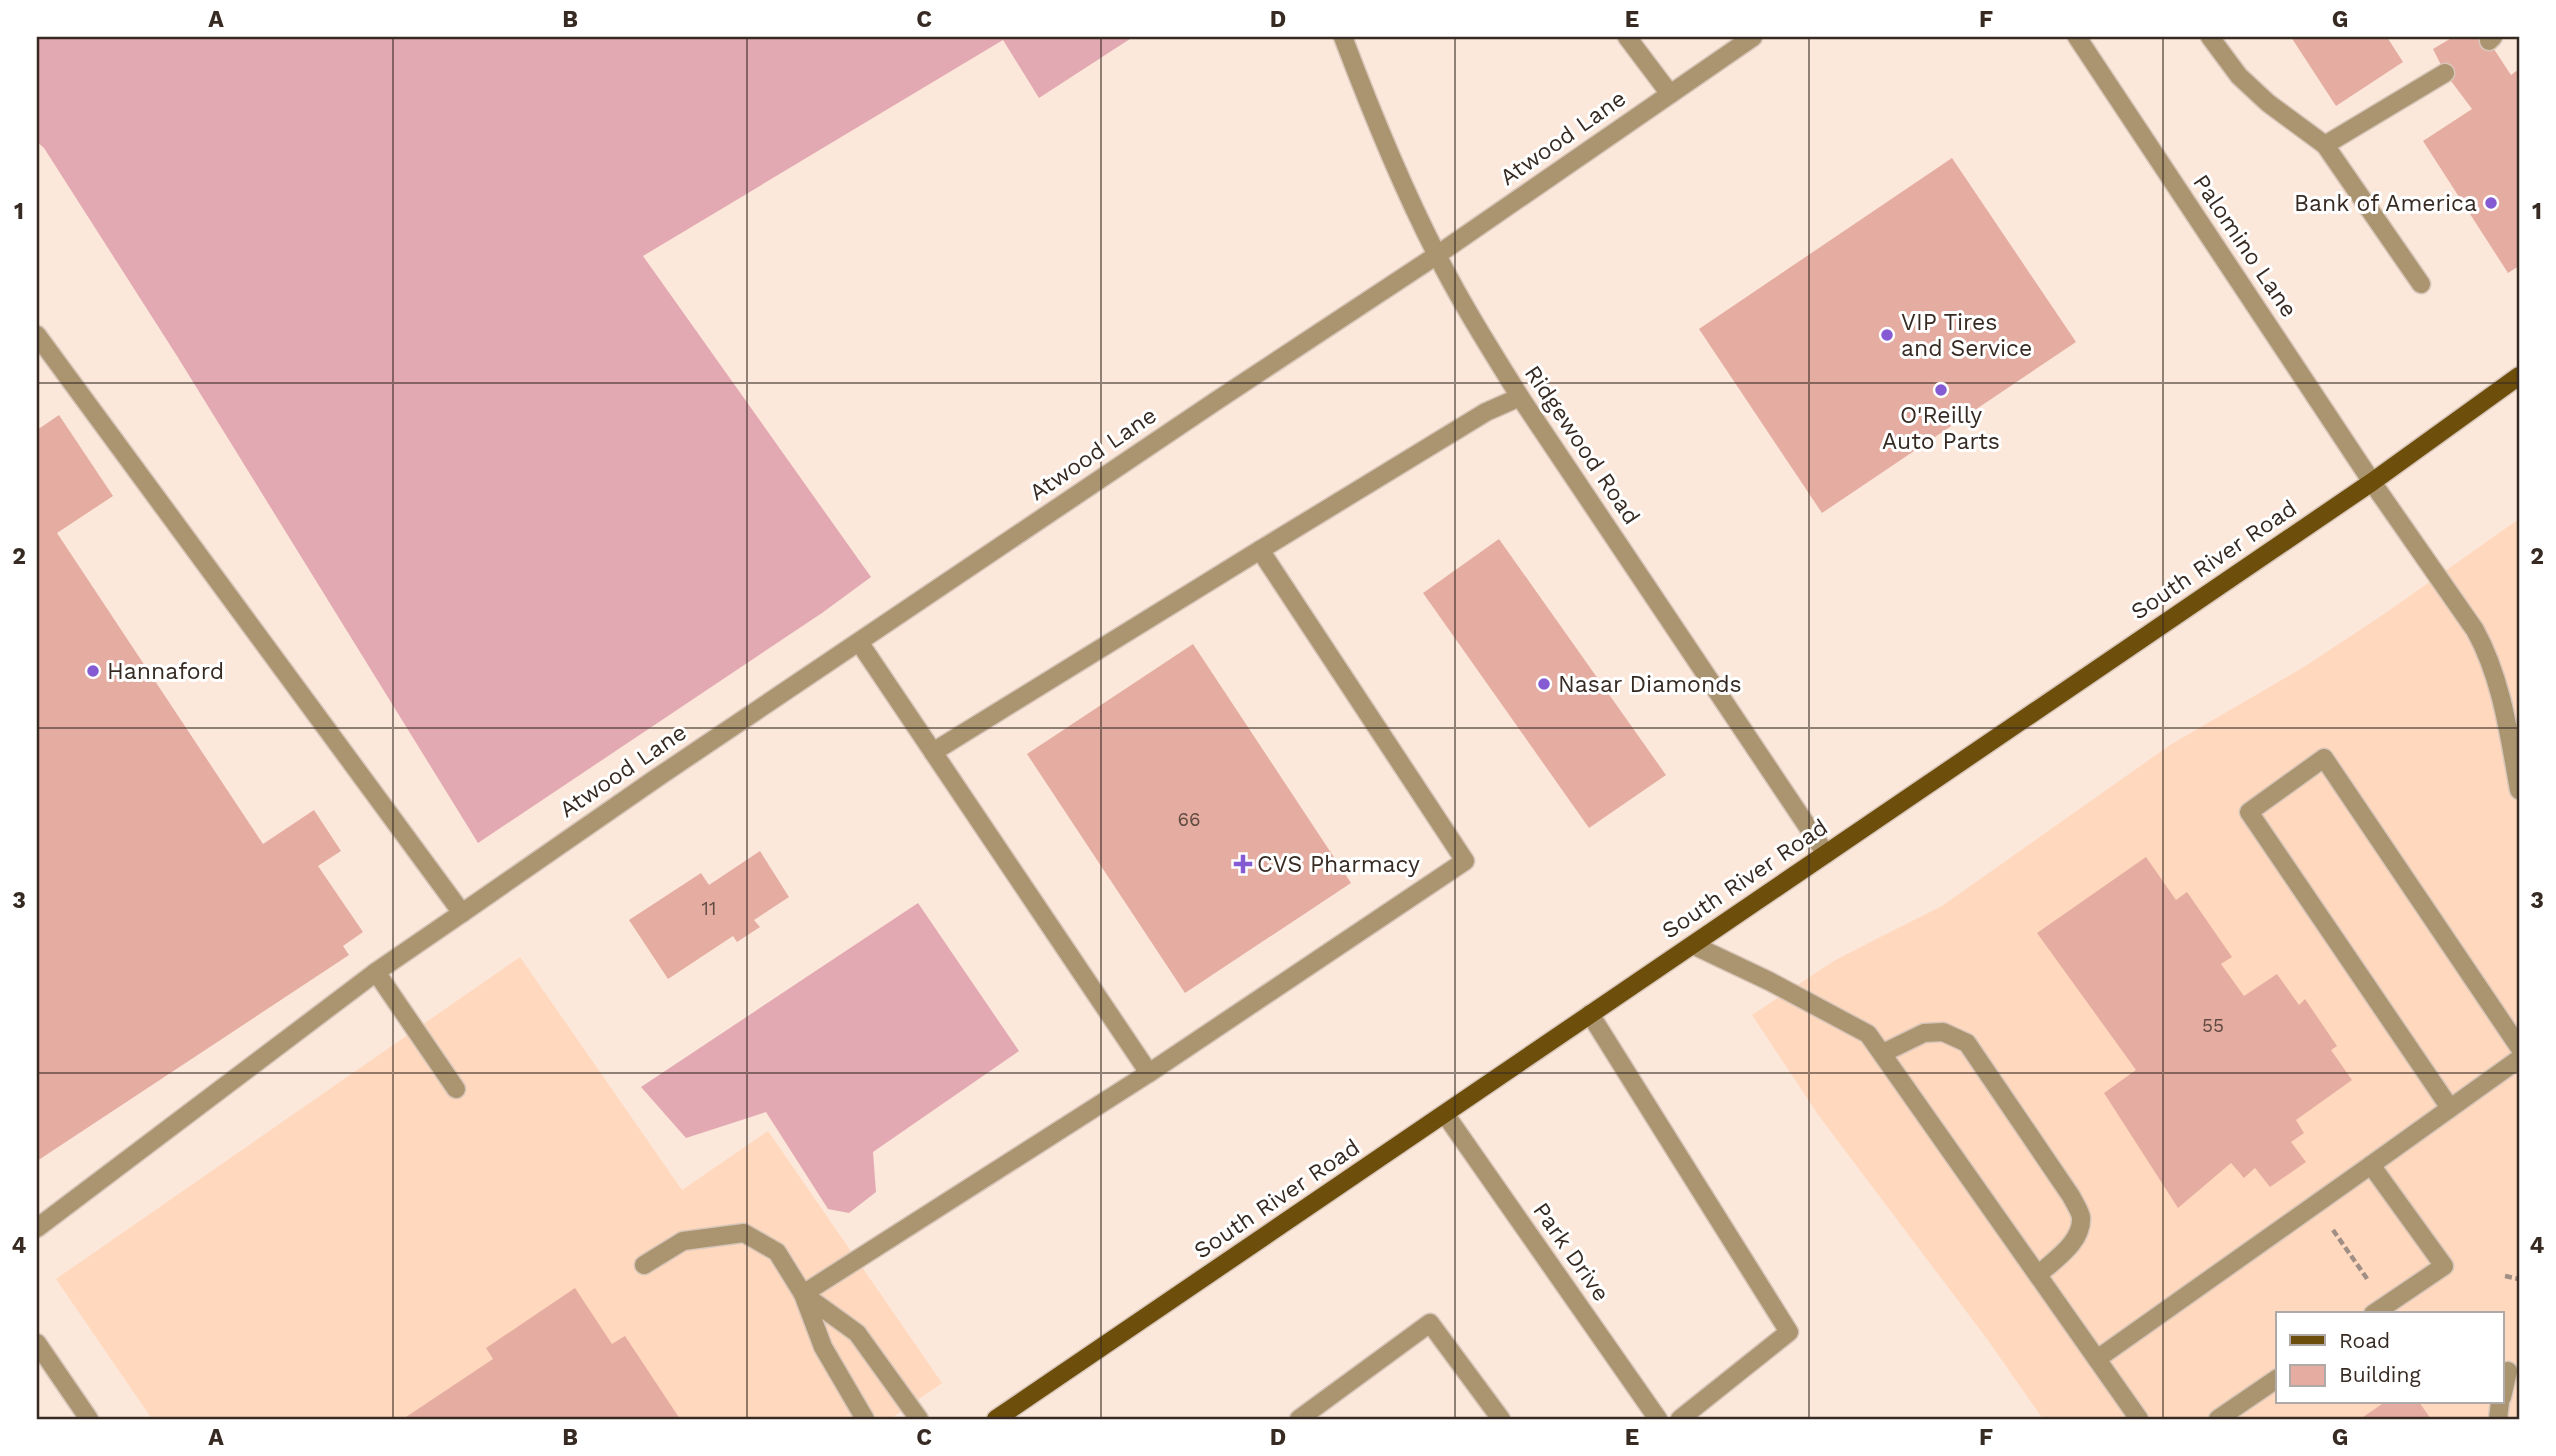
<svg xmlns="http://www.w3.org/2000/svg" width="2556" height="1456" viewBox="0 0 2556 1456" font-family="'Work Sans',sans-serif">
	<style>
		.built { fill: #ffd8be; fill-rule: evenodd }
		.forest { fill: #e3a9b2 }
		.building { fill: #e5ada1 }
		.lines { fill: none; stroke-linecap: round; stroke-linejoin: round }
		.service-casing { stroke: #d8c6ba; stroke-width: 21 }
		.minor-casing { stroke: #d8c6ba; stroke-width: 21 }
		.primary-casing { stroke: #d8c6ba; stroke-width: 21 }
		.path { stroke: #9f8f85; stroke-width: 4.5; stroke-dasharray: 7 3.5; stroke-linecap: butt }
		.service { stroke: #ab9570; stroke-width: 18 }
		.minor { stroke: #ab9570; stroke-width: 18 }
		.primary { stroke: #6d4e0b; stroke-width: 18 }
		.grid { fill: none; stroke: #362a22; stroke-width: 2; stroke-opacity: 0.55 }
		.poi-dot { fill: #855bd4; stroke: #fff; stroke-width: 2.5 }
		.labels { text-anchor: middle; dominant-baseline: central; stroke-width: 6; stroke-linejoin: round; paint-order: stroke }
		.number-label { font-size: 19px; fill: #624b42 }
		.street-label { font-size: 23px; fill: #362a22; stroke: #fff }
		.poi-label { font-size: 23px; fill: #362a22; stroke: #fff; text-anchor: start }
		.neatline { fill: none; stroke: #362a22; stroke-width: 2.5 }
		.grid-label { font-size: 23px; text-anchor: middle; font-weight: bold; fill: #362a22 }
	</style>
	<rect width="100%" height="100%" fill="#fbe8db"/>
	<g class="built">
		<path d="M2519,519v900h-476l-56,-80 -168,-223 -67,-101 85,-56 105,-53 228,-161 134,-78 80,-53zM2278,1314h224v88h-224z"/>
		<polygon points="520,957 682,1190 768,1131 942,1383 890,1419 152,1419 56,1279"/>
	</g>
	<g class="forest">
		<polygon points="37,37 1133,37 1039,98 1003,40 643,256 871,577 822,613 478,843 177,356 44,148 37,142"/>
		<polygon points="918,903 1019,1051 873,1152 876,1192 849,1213 828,1209 766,1112 686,1138 641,1087"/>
	</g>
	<g class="building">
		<polygon points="2291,37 2387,37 2403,62 2336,106"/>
		<polygon points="2453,37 2486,37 2511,75 2519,69 2519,266 2508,273 2423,141 2472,109 2445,73 2433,49"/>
		<polygon points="1952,158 2076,342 1822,513 1699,329"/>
		<polygon points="59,415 113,496 57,533 263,844 314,810 341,851 318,866 363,932 343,946 349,955 37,1161 37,430"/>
		<polygon points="1499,539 1666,775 1589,828 1423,593"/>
		<polygon points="1193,644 1351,883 1185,993 1027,754"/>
		<polygon points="760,851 789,897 754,920 760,927 737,942 733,936 668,979 629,920 701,873 709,885"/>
		<polygon points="2146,857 2176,900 2187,892 2232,957 2221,964 2244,996 2277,974 2299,1005 2305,999 2337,1046 2331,1050 2352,1080 2296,1120 2304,1133 2291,1142 2306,1162 2270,1187 2255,1168 2244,1178 2231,1163 2178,1208 2104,1093 2136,1070 2037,933"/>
		<polygon points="575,1288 612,1344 625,1336 680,1419 403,1419 493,1359 486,1348"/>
		<polygon points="2385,1402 2419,1402 2431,1419 2360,1419"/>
	</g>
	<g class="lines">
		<defs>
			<g id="service">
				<polyline points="1627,37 1670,94"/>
				<polyline points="2210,37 2239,76 2268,103 2325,145 2421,284"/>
				<polyline points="2489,41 2493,37"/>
				<polyline points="2325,145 2445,73"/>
				<polyline points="37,335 462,913 376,972 37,1228"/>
				<polyline points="859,642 1149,1073"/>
				<polyline points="933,752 1260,550"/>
				<polyline points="1693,945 1769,981 1868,1034 2139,1419"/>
				<polyline points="376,972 456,1089"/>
				<polyline points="1590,1014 1789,1332 1680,1419"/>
				<path d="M1883,1053l41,-20 19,-1 24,11 104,153c3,6 9,15 10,21 2,25 -27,43 -43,58"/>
				<polyline points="2450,1108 2249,812 2324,758 2519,1047"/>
				<polyline points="2371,1165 2519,1059"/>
				<polyline points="644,1265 683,1241 744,1233 777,1252 803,1294 1149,1073 1465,861 1260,550 1486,412 1520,397"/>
				<polyline points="37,1343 89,1419"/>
				<polyline points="2097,1359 2371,1165 2444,1266 2373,1314"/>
				<polyline points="2502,1397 2508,1371"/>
				<polyline points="865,1419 823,1347 803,1294 857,1333 919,1419"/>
				<polyline points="1299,1419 1430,1323 1501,1419"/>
				<polyline points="2218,1419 2278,1378"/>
				<polyline points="2498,1419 2500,1402"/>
			</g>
			<g id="minor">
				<path d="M1343,37c28,74 57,146 93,216 25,50 55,97 84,144l306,457"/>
				<path d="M2077,37l295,445 103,148c27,49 34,105 44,160"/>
				<polyline points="462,913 658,777 1216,401 1437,255 1753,37"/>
				<polyline points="1445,1114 1658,1419"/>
			</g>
			<polyline id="primary" points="996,1419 2372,482 2519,376"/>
		</defs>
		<use href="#service" class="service-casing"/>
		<use href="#minor" class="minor-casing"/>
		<use href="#primary" class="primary-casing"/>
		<g class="path">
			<polyline points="2333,1230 2368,1280"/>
			<polyline points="2505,1276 2519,1279"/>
		</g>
		<use href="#service" class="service"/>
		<use href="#minor" class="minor"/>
		<use href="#primary" class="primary"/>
	</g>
	<path class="grid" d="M393,37v1382M747,37v1382M1101,37v1382M1455,37v1382M1809,37v1382M2163,37v1382M37,383h2482M37,728h2482M37,1073h2482"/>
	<g class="poi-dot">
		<circle cx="2491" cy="203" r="7"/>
		<circle cx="1887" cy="335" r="7"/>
		<circle cx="1941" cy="390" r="7"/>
		<circle cx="93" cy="671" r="7"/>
		<circle cx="1544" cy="684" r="7"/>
		<path d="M1239.5 853.5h7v7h7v7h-7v7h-7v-7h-7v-7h7z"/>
	</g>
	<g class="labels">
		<g class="number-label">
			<text x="1189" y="819">66</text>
			<text x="709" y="908">11</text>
			<text x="2213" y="1025">55</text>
		</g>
		<g class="street-label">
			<text transform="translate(1563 138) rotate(-35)">Atwood Lane</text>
			<text transform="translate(2245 246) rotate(56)">Palomino Lane</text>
			<text transform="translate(1582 445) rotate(56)">Ridgewood Road</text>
			<text transform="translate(1093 454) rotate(-34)">Atwood Lane</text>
			<text transform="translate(2214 560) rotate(-34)">South River Road</text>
			<text transform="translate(623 771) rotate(-34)">Atwood Lane</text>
			<text transform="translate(1745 879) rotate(-34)">South River Road</text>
			<text transform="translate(1277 1199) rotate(-34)">South River Road</text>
			<text transform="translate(1571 1252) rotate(55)">Park Drive</text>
		</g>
		<g class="poi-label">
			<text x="2477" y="203" text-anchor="end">Bank of America</text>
			<text x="1901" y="322">VIP Tires<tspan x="1901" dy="26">and Service</tspan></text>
			<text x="1941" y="415" text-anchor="middle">O'Reilly<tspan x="1941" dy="26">Auto Parts</tspan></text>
			<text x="107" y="671">Hannaford</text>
			<text x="1558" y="684">Nasar Diamonds</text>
			<text x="1257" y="864">CVS Pharmacy</text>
		</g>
	</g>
	<rect width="2556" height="1456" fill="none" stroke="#ffffff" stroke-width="77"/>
	<rect x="2276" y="1312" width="228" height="91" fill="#ffffff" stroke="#afaaa7" stroke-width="2"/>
	<rect x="2290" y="1335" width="35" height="10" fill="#6d4e0b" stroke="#afaaa7" stroke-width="2"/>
	<text x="2339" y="1348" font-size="21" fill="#362a22">Road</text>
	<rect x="2290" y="1365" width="35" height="21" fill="#e5ada1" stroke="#afaaa7" stroke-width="2"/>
	<text x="2339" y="1382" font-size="21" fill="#362a22">Building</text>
	<rect x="38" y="38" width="2480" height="1380" class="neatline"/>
	<g class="grid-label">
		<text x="216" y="27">A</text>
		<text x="570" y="27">B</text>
		<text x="924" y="27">C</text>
		<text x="1278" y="27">D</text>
		<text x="1632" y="27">E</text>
		<text x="1986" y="27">F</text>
		<text x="2340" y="27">G</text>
		<text x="19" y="219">1</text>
		<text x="2537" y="219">1</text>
		<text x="19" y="564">2</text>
		<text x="2537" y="564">2</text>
		<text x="19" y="908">3</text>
		<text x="2537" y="908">3</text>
		<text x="19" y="1253">4</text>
		<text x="2537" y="1253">4</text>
		<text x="216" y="1445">A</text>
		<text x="570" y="1445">B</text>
		<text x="924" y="1445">C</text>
		<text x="1278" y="1445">D</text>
		<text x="1632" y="1445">E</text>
		<text x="1986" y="1445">F</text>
		<text x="2340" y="1445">G</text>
	</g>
</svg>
